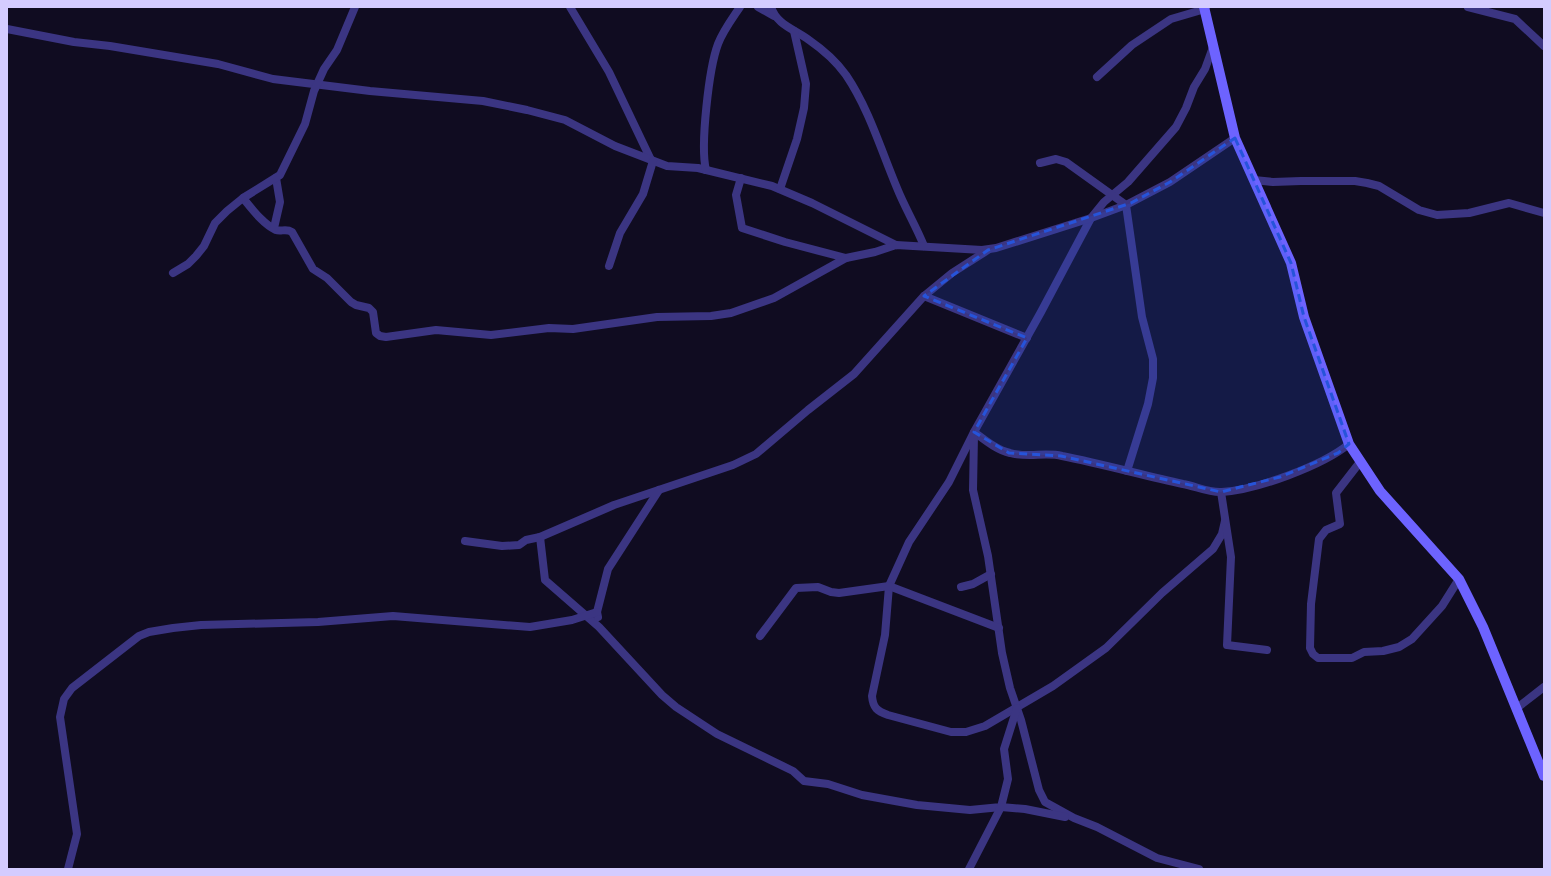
<svg xmlns="http://www.w3.org/2000/svg" width="1551" height="876" viewBox="0 0 1551 876" font-family="'Titillium Web',sans-serif">
	<style>
		.lines { fill: none; stroke-linecap: round; stroke-linejoin: round }
		.street { stroke: #3b3582; stroke-width: 8 }
		.secondary { stroke: #6d63ff; stroke-width: 10 }
		.marked { fill: #2654da; fill-opacity: 0.2; stroke: #2654da; stroke-width: 3; stroke-dasharray: 8 5; stroke-linejoin: round }
	</style>
	<rect width="100%" height="100%" fill="#100c21"/>
	<g class="lines">
		<g class="street">
			<polyline points="570,7 609,72 651,160"/>
			<polyline points="758,7 774,16"/>
			<path d="M771,7c6,18 23,22 38,33 13,9 27,21 37,35 23,34 35,75 51,113 8,20 19,38 27,58"/>
			<polyline points="1468,7 1515,19 1544,46"/>
			<polyline points="7,29 74,42 110,46 218,64 273,79 370,91 483,101 527,110 565,120 615,146 667,166 698,168 772,186 812,203 896,245"/>
			<path d="M1213,47l-8,22 -11,18 -8,21 -10,19 -48,55 -24,20 -13,16 -50,94 -67,120 -25,50 -40,60 -20,44 -4,49 -13,61c1,12 5,15 16,19l63,17h15l19,-6 68,-40 53,-38 56,-55 51,-44 9,-15 3,-13"/>
			<polyline points="1097,77 1132,45 1171,19 1205,9 1206,7"/>
			<polyline points="1040,163 1056,159 1066,162 1126,205 1142,317 1153,359 1153,378 1148,404 1127,471"/>
			<path d="M706,170c-6,-24 3,-102 12,-126 5,-13 14,-25 22,-37"/>
			<polyline points="741,178 736,195 742,228 785,242 846,258"/>
			<polyline points="1254,180 1273,182 1301,181 1355,181 1367,183 1379,186 1419,210 1437,215 1469,213 1509,203 1544,213"/>
			<polyline points="780,189 797,139 804,108 806,84 794,31"/>
			<path d="M243,198c9,11 20,26 33,32 5,2 10,-2 16,2l21,37 14,9 24,24 5,3 13,3 4,4 3,21 4,3 6,1 50,-7 55,5 58,-7 24,1 84,-12 54,-1 20,-3 43,-15 72,-40 29,-6 21,-7 86,5 14,-2 95,-30 35,-13 44,-23 65,-44"/>
			<polyline points="274,228 280,202 276,178"/>
			<polyline points="609,266 620,233 643,194 653,161"/>
			<polyline points="173,273 188,264 196,256 204,246 215,223 227,211 243,198 280,175 305,124 314,91 324,69 337,50 355,7"/>
			<polyline points="924,296 1027,338"/>
			<path d="M974,432c11,8 23,18 36,21 18,5 35,-1 52,3 40,8 80,19 121,28 12,2 26,9 39,8 34,-2 100,-26 127,-48"/>
			<polyline points="974,435 973,490 988,556 1002,653 1010,688 1021,720 1039,790 1045,802 1074,818 1097,827 1157,858 1199,869"/>
			<polyline points="1360,462 1336,493 1340,524 1326,530 1319,539 1311,604 1310,648 1313,654 1318,658 1352,658 1364,652 1383,651 1399,647 1412,639 1442,606 1459,579"/>
			<polyline points="1221,492 1231,557 1227,645 1267,650"/>
			<polyline points="540,537 545,580 599,627 662,695 676,707 717,734 793,771 804,781 828,784 862,795 917,805 970,810 1001,807 1008,779 1004,749 1017,708"/>
			<polyline points="465,541 502,546 519,545 526,540 540,537 614,505 733,465 756,454 808,410 854,374 924,296 952,273 988,250"/>
			<polyline points="961,587 973,584 991,574"/>
			<polyline points="598,617 597,612 608,569 659,490"/>
			<polyline points="760,636 796,588 818,587 831,592 839,593 889,586 999,628"/>
			<polyline points="1517,708 1544,687"/>
			<polyline points="68,869 77,834 60,717 64,699 72,688 139,636 149,632 173,628 201,625 318,622 393,616 530,627 572,620 597,612"/>
			<polyline points="969,869 1001,807 1025,809 1065,817"/>
		</g>
		<polyline class="secondary" points="1204,7 1235,138 1291,263 1304,317 1349,444 1380,491 1459,579 1483,627 1544,776"/>
	</g>
	<path class="marked" d="M1235,138l56,125 13,54 45,127 -11,9 -58,24 -59,15 -160,-36 -52,-3 -35,-21 53,-94 -103,-42 64,-46 143,-47 39,-21z"/>
	<rect width="1551" height="876" fill="none" stroke="#d4ccff" stroke-width="16"/>
</svg>
